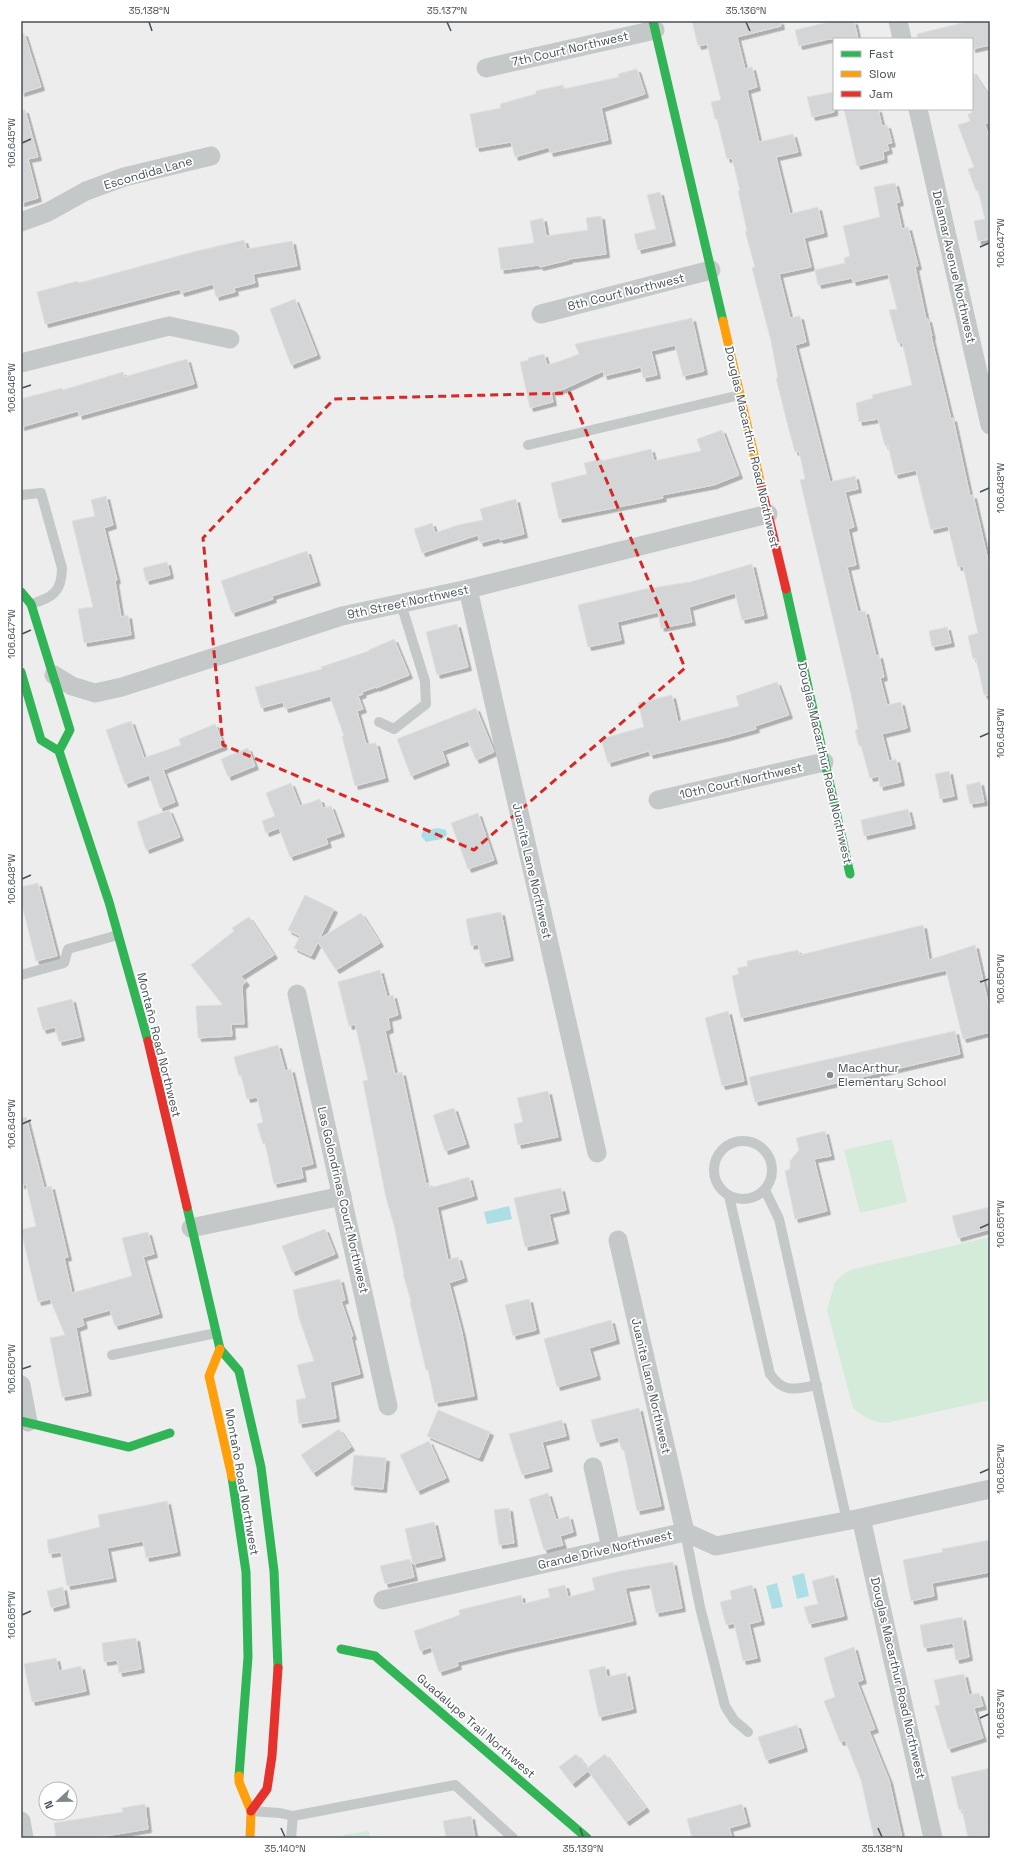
<svg xmlns="http://www.w3.org/2000/svg" width="1011" height="1859" viewBox="0 0 1011 1859" font-family="'Space Grotesk',sans-serif">
	<style>
		.green { fill: #d4ebda }
		.water { fill: #acdee6 }
		.building { fill: #d4d5d6; stroke: #dfdfe0; filter: url(#shadow) }
		.lines { fill: none; stroke-linecap: round; stroke-linejoin: round }
		.lane { stroke: #c5c8c9; stroke-width: 10 }
		.street { stroke: #c5c8c9; stroke-width: 19 }
		.fast { stroke: #30b455; stroke-width: 9 }
		.slow { stroke: #ff9f0a; stroke-width: 9 }
		.jam { stroke: #e5322d; stroke-width: 9 }
		.marked { fill: none; stroke: #d62828; stroke-width: 3; stroke-dasharray: 8 5; stroke-linejoin: round }
		.ticks { fill: none; stroke: #475158; stroke-width: 1.5 }
		.poi-dot { fill: #81888c; stroke: #fff; stroke-width: 1.5 }
		.labels { text-anchor: middle; dominant-baseline: central; stroke-width: 3.5; stroke-linejoin: round; paint-order: stroke }
		.street-label { font-size: 12px; fill: #475158; stroke: #fff }
		.poi-label { font-size: 12px; fill: #475158; stroke: #fff; text-anchor: start }
		.neatline { fill: none; stroke: #475158; stroke-width: 1.5 }
		.ticks-label { font-size: 10px; text-anchor: middle; fill: #475158 }
	</style>
	<defs>
		<filter id="shadow"><feDropShadow dx="3.5" dy="3.5" stdDeviation="0" flood-color="#0004"/></filter>
	</defs>
	<rect width="100%" height="100%" fill="#eeeded"/>
	<g class="green">
		<polygon points="892,1139 907,1202 860,1213 844,1150"/>
		<path d="M990,1237v163l-104,23c-14,-1 -22,-6 -33,-15l-26,-98 8,-28 8,-8 11,-5z"/>
		<polygon points="369,1831 370,1838 343,1838 343,1835"/>
	</g>
	<g class="water">
		<polygon points="438,828 446,830 447,835 442,839 426,842 421,836 423,831"/>
		<polygon points="509,1206 512,1219 487,1224 484,1212"/>
		<polygon points="804,1573 809,1596 797,1599 792,1576"/>
		<polygon points="777,1583 783,1607 772,1609 766,1586"/>
	</g>
	<g class="building">
		<polygon points="692,21 780,21 781,26 737,37 745,69 752,67 757,87 747,90 759,142 793,134 798,152 776,157 790,214 818,207 824,233 804,238 811,267 779,274 790,318 800,316 806,342 795,345 830,482 855,476 858,489 845,492 854,527 848,529 856,565 847,567 858,612 865,611 876,656 879,655 884,677 880,678 887,705 901,702 907,728 882,734 889,761 896,759 901,782 880,787 879,776 870,778 861,746 859,746 855,730 858,729 852,699 800,480 805,479 799,451 795,452 788,426 776,378 778,378 771,341 752,268 755,267 745,231 747,231 738,191 740,191 732,158 727,159 717,119 715,119 711,102 721,100 707,44 698,46"/>
		<polygon points="833,21 854,21 858,39 829,39 799,46 795,30"/>
		<polygon points="970,21 990,21 990,45 972,49 972,39 918,39 917,34"/>
		<polygon points="24,33 41,87 21,93 21,34"/>
		<polygon points="637,69 645,94 601,108 608,140 550,153 549,147 515,157 511,142 476,148 470,114 501,108 500,104 536,94 536,91 563,85 564,89 619,77 618,74"/>
		<polygon points="972,71 990,98 990,122 985,124 990,140 990,239 978,241 974,221 985,219 978,190 976,191 968,169 974,167 958,125 970,121 968,114 972,113"/>
		<polygon points="834,92 834,112 812,117 807,97"/>
		<polygon points="844,109 878,109 882,126 887,125 892,143 887,144 889,150 883,152 884,159 857,166"/>
		<polygon points="21,110 25,110 38,157 28,159 38,198 21,203"/>
		<polygon points="895,183 900,202 896,203 902,229 908,227 918,266 915,267 926,319 928,319 932,336 931,336 951,419 953,418 970,496 973,495 990,569 990,695 984,695 976,658 973,659 968,636 978,633 963,566 958,567 948,526 931,530 916,470 895,475 888,445 885,446 878,419 859,422 856,403 873,398 872,395 912,385 902,342 898,343 889,310 897,309 888,274 853,282 852,278 818,285 815,270 845,263 844,258 850,256 843,226 880,217 874,187"/>
		<polygon points="660,192 672,242 638,250 634,234 656,229 647,195"/>
		<polygon points="601,216 606,254 569,259 569,260 540,267 539,265 501,270 498,248 534,243 530,221 543,218 546,236 588,230 586,218"/>
		<polygon points="244,240 247,249 292,241 297,266 253,274 255,283 234,288 235,292 216,297 213,284 181,293 180,289 45,324 37,292 78,281 79,283 193,252"/>
		<polygon points="295,299 317,355 291,365 270,309"/>
		<polygon points="692,318 704,371 683,376 675,345 651,351 657,375 643,378 641,367 604,376 603,371 564,389 551,392 553,402 530,408 520,362 529,360 528,358 544,354 547,365 561,361 579,354 575,344"/>
		<polygon points="187,359 194,384 79,416 78,411 21,427 21,399 62,388 63,390 123,372 124,377"/>
		<polygon points="722,430 739,475 714,485 662,495 663,498 559,519 551,483 587,474 584,463 602,459 602,461 651,449 654,461 701,451 697,439"/>
		<polygon points="106,496 113,525 104,528 117,580 115,581 121,617 128,615 131,635 84,643 78,609 93,607 72,521 95,516 91,500"/>
		<polygon points="516,499 524,534 500,540 499,538 480,543 478,535 422,553 414,529 432,523 435,533 458,525 483,520 480,509"/>
		<polygon points="307,551 317,582 272,596 273,599 232,613 221,581"/>
		<polygon points="167,562 170,575 146,581 143,568"/>
		<polygon points="752,564 764,615 742,620 735,593 689,607 692,622 661,628 658,612 617,622 621,640 588,647 578,605 645,589 690,582"/>
		<polygon points="457,624 468,667 437,675 426,632"/>
		<polygon points="947,627 951,643 932,647 929,631"/>
		<polygon points="394,639 409,675 376,688 376,687 362,692 363,694 358,696 363,709 357,711 366,744 376,743 385,778 355,786 342,736 344,736 330,696 285,709 283,702 261,708 255,687 322,669 321,667 369,651 369,650"/>
		<polygon points="777,682 789,715 755,726 756,729 727,737 650,755 649,751 608,763 601,739 644,727 638,703 672,695 678,722 739,706 736,696"/>
		<polygon points="476,708 494,752 476,760 468,741 442,751 446,762 411,776 397,739"/>
		<polygon points="131,721 144,758 181,745 179,739 215,724 224,746 163,770 175,802 160,808 149,775 125,784 106,730"/>
		<polygon points="248,748 255,766 228,777 221,759"/>
		<polygon points="949,771 954,796 940,799 935,774"/>
		<polygon points="980,782 984,802 970,804 966,785"/>
		<polygon points="291,783 300,806 320,799 323,808 331,806 341,833 326,838 328,844 290,857 279,828 266,833 262,821 275,816 266,793"/>
		<polygon points="908,809 912,825 864,836 861,820"/>
		<polygon points="169,810 180,837 146,850 137,822"/>
		<polygon points="478,813 494,860 468,869 451,823"/>
		<polygon points="38,883 57,956 36,961 21,901 21,887"/>
		<polygon points="305,895 334,909 319,939 361,913 380,943 336,970 318,942 311,956 294,948 300,936 288,930"/>
		<polygon points="501,912 510,957 482,963 478,944 471,946 466,919"/>
		<polygon points="249,917 274,955 241,976 246,982 242,986 244,1024 231,1024 232,1036 198,1038 196,1006 223,1005 191,965 234,931 232,928"/>
		<polygon points="923,925 929,960 975,945 990,1012 990,1032 963,1039 946,970 741,1018 732,976 739,974 737,968 748,966 747,961 798,950 800,955"/>
		<polygon points="380,970 387,997 393,995 398,1015 388,1018 390,1029 385,1031 395,1074 402,1072 426,1184 429,1183 430,1188 469,1177 474,1196 437,1207 448,1260 458,1257 464,1278 449,1283 462,1333 474,1396 435,1403 428,1370 426,1370 410,1302 411,1301 403,1274 404,1274 394,1225 386,1198 363,1081 368,1080 355,1024 349,1026 338,982"/>
		<polygon points="72,999 81,1037 59,1042 55,1027 43,1030 37,1008"/>
		<polygon points="728,1011 744,1081 722,1086 705,1018"/>
		<polygon points="955,1031 960,1054 755,1102 749,1077"/>
		<polygon points="278,1045 285,1071 291,1069 313,1164 301,1167 303,1178 274,1184 265,1143 263,1144 257,1124 263,1122 257,1097 247,1099 241,1075 239,1076 234,1057"/>
		<polygon points="548,1091 558,1137 518,1145 514,1124 523,1122 517,1098"/>
		<polygon points="454,1108 466,1144 445,1151 433,1115"/>
		<polygon points="26,1117 44,1188 51,1186 68,1257 64,1258 72,1293 132,1276 122,1238 148,1232 154,1254 143,1257 159,1314 115,1326 110,1310 82,1318 84,1325 76,1328 88,1392 62,1397 50,1338 65,1335 50,1299 38,1302 21,1230 36,1226 26,1184 21,1185 21,1118"/>
		<polygon points="825,1131 831,1156 814,1159 827,1211 795,1219 785,1171 790,1169 790,1161 799,1150 796,1138"/>
		<polygon points="561,1188 566,1210 549,1214 555,1240 525,1247 514,1198"/>
		<polygon points="990,1207 990,1229 958,1238 952,1216"/>
		<polygon points="325,1229 335,1254 292,1272 282,1246"/>
		<polygon points="340,1279 345,1300 341,1301 353,1336 351,1337 360,1374 330,1382 336,1418 299,1424 296,1400 306,1398 297,1365 314,1361 299,1318 293,1290"/>
		<polygon points="529,1299 536,1330 513,1336 505,1305"/>
		<polygon points="611,1320 616,1340 589,1348 597,1376 557,1387 544,1339"/>
		<polygon points="639,1408 661,1506 637,1511 624,1450 622,1450 618,1437 597,1443 591,1420"/>
		<polygon points="438,1410 490,1432 479,1458 427,1436"/>
		<polygon points="562,1420 566,1436 542,1442 549,1468 522,1475 509,1434"/>
		<polygon points="339,1429 351,1447 313,1473 301,1455"/>
		<polygon points="429,1441 446,1478 417,1491 400,1455"/>
		<polygon points="354,1455 386,1458 383,1489 351,1486"/>
		<polygon points="548,1493 556,1520 569,1516 573,1532 560,1536 563,1545 544,1550 529,1499"/>
		<polygon points="167,1501 177,1552 146,1558 143,1541 107,1548 113,1578 67,1586 61,1552 49,1554 47,1540 100,1527 98,1515"/>
		<polygon points="509,1508 514,1543 499,1545 494,1510"/>
		<polygon points="434,1522 442,1557 413,1564 405,1529"/>
		<polygon points="990,1540 990,1572 932,1583 934,1596 911,1601 903,1560 943,1552 942,1549"/>
		<polygon points="410,1559 414,1577 385,1584 380,1566"/>
		<polygon points="673,1562 682,1608 656,1613 650,1584 625,1588 633,1621 508,1649 457,1662 458,1666 439,1672 431,1647 420,1651 414,1631 460,1615 459,1610 521,1595 523,1604 550,1597 548,1589 565,1585 568,1597 595,1590 592,1578 621,1571"/>
		<polygon points="834,1575 844,1616 809,1624 804,1607 818,1604 812,1581"/>
		<polygon points="752,1585 761,1621 749,1624 757,1658 743,1661 734,1623 726,1625 720,1602 732,1599 730,1591"/>
		<polygon points="63,1587 66,1604 51,1608 47,1591"/>
		<polygon points="962,1617 969,1657 956,1660 953,1643 924,1648 920,1625"/>
		<polygon points="136,1638 141,1669 119,1673 117,1660 104,1662 102,1643"/>
		<polygon points="854,1647 863,1680 857,1682 875,1729 869,1731 889,1780 902,1838 874,1838 861,1780 845,1740 840,1742 824,1701 835,1697 824,1658"/>
		<polygon points="56,1658 59,1671 81,1666 86,1691 32,1702 24,1664"/>
		<polygon points="605,1666 607,1677 626,1673 633,1709 599,1717 589,1670"/>
		<polygon points="964,1674 969,1695 979,1693 983,1706 974,1708 983,1738 948,1749 935,1706 940,1705 934,1680"/>
		<polygon points="797,1725 804,1748 766,1760 758,1737"/>
		<polygon points="576,1754 587,1768 605,1754 646,1808 626,1822 588,1771 572,1784 559,1767"/>
		<polygon points="990,1768 990,1838 968,1838 962,1809 959,1810 951,1777"/>
		<polygon points="145,1804 148,1829 93,1838 56,1838 54,1823 123,1812 122,1808"/>
		<polygon points="742,1804 747,1823 729,1828 732,1838 692,1838 687,1819"/>
		<polygon points="471,1816 475,1838 446,1838 443,1821"/>
	</g>
	<g class="lines">
		<g class="lane">
			<polyline points="528,445 740,395"/>
			<path d="M21,495l20,-2 21,75c0,24 -10,30 -31,36"/>
			<polyline points="379,722 394,729 426,704 425,681 401,604"/>
			<polyline points="21,975 64,963 68,949 118,935"/>
			<circle cx="743" cy="1170" r="29"/>
			<polyline points="765,1190 779,1219 847,1521"/>
			<path d="M729,1196l41,178c14,20 25,15 47,11"/>
			<polyline points="112,1355 216,1333"/>
			<polyline points="685,1532 700,1607 725,1706 734,1720 748,1732"/>
			<polyline points="252,1811 280,1813 293,1816 455,1785 513,1838"/>
			<polyline points="291,1838 293,1816"/>
		</g>
		<g class="street">
			<polyline points="898,21 902,39"/>
			<polyline points="486,68 655,30"/>
			<polyline points="918,109 990,425"/>
			<polyline points="21,222 48,212 86,191 124,177 211,156"/>
			<polyline points="541,314 711,270"/>
			<polyline points="21,363 169,326 230,339"/>
			<polyline points="468,589 597,1153"/>
			<polyline points="54,675 72,686 95,693 122,687 342,616 468,589 768,514"/>
			<polyline points="658,800 824,762"/>
			<polyline points="297,994 388,1406"/>
			<polyline points="191,1228 342,1196"/>
			<polyline points="618,1240 685,1532"/>
			<polyline points="21,1385 28,1422"/>
			<polyline points="593,1467 611,1548"/>
			<polyline points="861,1518 933,1838"/>
			<polyline points="383,1600 685,1532 716,1546 861,1518 990,1489"/>
			<polyline points="21,1821 24,1838"/>
		</g>
		<g class="fast">
			<polyline points="653,21 723,321"/>
			<polyline points="786,589 850,874"/>
			<polyline points="21,592 31,604 70,730 59,751"/>
			<polyline points="21,672 41,740 59,751 109,902 148,1041"/>
			<polyline points="187,1207 220,1349 239,1371 261,1467 274,1571 278,1668"/>
			<polyline points="21,1421 129,1447 170,1433"/>
			<polyline points="232,1477 246,1572 248,1657 239,1776"/>
			<polyline points="341,1649 375,1656 587,1838"/>
		</g>
		<g class="slow">
			<polyline points="723,321 761,485"/>
			<polyline points="220,1349 209,1376 232,1477"/>
			<polyline points="239,1776 239,1782 251,1811 250,1838"/>
		</g>
		<g class="jam">
			<polyline points="761,485 786,589"/>
			<polyline points="148,1041 187,1207"/>
			<polyline points="251,1811 267,1789 272,1756 278,1668"/>
		</g>
	</g>
	<path class="marked" d="M570,393l115,275 -211,182 -251,-105 -20,-207 131,-139z"/>
	<path class="ticks" d="M149,22l3,9M447,22l4,9M746,22l4,9M22,143l9,-4M980,247l9,-4M22,388l9,-3M980,492l9,-4M22,634l9,-4M980,737l9,-4M22,879l9,-4M980,982l9,-3M22,1124l9,-4M980,1228l9,-4M22,1369l9,-3M980,1473l9,-4M22,1615l9,-4M980,1718l9,-4M281,1828l4,9M580,1828l3,9M878,1828l4,9"/>
	<circle class="poi-dot" cx="830" cy="1075" r="4"/>
	<g class="labels">
		<g class="street-label">
			<text transform="translate(570 49) rotate(-13)">7th Court Northwest</text>
			<text transform="translate(148 173) rotate(-16)">Escondida Lane</text>
			<text transform="translate(954 267) rotate(77)">Delamar Avenue Northwest</text>
			<text transform="translate(626 292) rotate(-14)">8th Court Northwest</text>
			<text transform="translate(752 447) rotate(77)">Douglas Macarthur Road Northwest</text>
			<text transform="translate(408 602) rotate(-12)">9th Street Northwest</text>
			<text transform="translate(825 763) rotate(77)">Douglas Macarthur Road Northwest</text>
			<text transform="translate(741 781) rotate(-13)">10th Court Northwest</text>
			<text transform="translate(532 871) rotate(77)">Juanita Lane Northwest</text>
			<text transform="translate(159 1045) rotate(76)">Montaño Road Northwest</text>
			<text transform="translate(343 1200) rotate(77)">Las Golondrinas Court Northwest</text>
			<text transform="translate(651 1386) rotate(77)">Juanita Lane Northwest</text>
			<text transform="translate(242 1482) rotate(80)">Montaño Road Northwest</text>
			<text transform="translate(605 1550) rotate(-13)">Grande Drive Northwest</text>
			<text transform="translate(898 1678) rotate(77)">Douglas Macarthur Road Northwest</text>
			<text transform="translate(476 1726) rotate(41)">Guadalupe Trail Northwest</text>
		</g>
		<g class="poi-label">
			<text x="838" y="1068">MacArthur<tspan x="838" dy="14">Elementary School</tspan></text>
		</g>
	</g>
	<rect width="1011" height="1859" fill="none" stroke="#ffffff" stroke-width="44"/>
	<rect x="833" y="38" width="140" height="72" fill="#ffffff" stroke="#b5b9bc"/>
	<rect x="841" y="51" width="20" height="6" fill="#30b455" stroke="#b5b9bc"/>
	<text x="869" y="58" font-size="12" fill="#475158">Fast</text>
	<rect x="841" y="71" width="20" height="6" fill="#ff9f0a" stroke="#b5b9bc"/>
	<text x="869" y="78" font-size="12" fill="#475158">Slow</text>
	<rect x="841" y="91" width="20" height="6" fill="#e5322d" stroke="#b5b9bc"/>
	<text x="869" y="98" font-size="12" fill="#475158">Jam</text>
	<g transform="translate(58 1801) rotate(248)"><circle r="19" fill="#ffffff" stroke="#b5b9bc"/>
	<path d="M0-3L7 15L0 10L-7 15Z" fill="#81888c"/>
	<text y="-6" font-size="11" font-weight="bold" text-anchor="middle" fill="#475158">N</text>
	</g>
	<rect x="22" y="22" width="967" height="1815" class="neatline"/>
	<g class="ticks-label">
		<text x="149" y="14">35.138°N</text>
		<text x="447" y="14">35.137°N</text>
		<text x="746" y="14">35.136°N</text>
		<text transform="translate(11 143) rotate(-90)" y="4">106.645°W</text>
		<text transform="translate(1000 243) rotate(-90)" y="4">106.647°W</text>
		<text transform="translate(11 388) rotate(-90)" y="4">106.646°W</text>
		<text transform="translate(1000 488) rotate(-90)" y="4">106.648°W</text>
		<text transform="translate(11 634) rotate(-90)" y="4">106.647°W</text>
		<text transform="translate(1000 733) rotate(-90)" y="4">106.649°W</text>
		<text transform="translate(11 879) rotate(-90)" y="4">106.648°W</text>
		<text transform="translate(1000 979) rotate(-90)" y="4">106.650°W</text>
		<text transform="translate(11 1124) rotate(-90)" y="4">106.649°W</text>
		<text transform="translate(1000 1224) rotate(-90)" y="4">106.651°W</text>
		<text transform="translate(11 1369) rotate(-90)" y="4">106.650°W</text>
		<text transform="translate(1000 1469) rotate(-90)" y="4">106.652°W</text>
		<text transform="translate(11 1615) rotate(-90)" y="4">106.651°W</text>
		<text transform="translate(1000 1714) rotate(-90)" y="4">106.653°W</text>
		<text x="285" y="1852">35.140°N</text>
		<text x="583" y="1852">35.139°N</text>
		<text x="882" y="1852">35.138°N</text>
	</g>
</svg>
